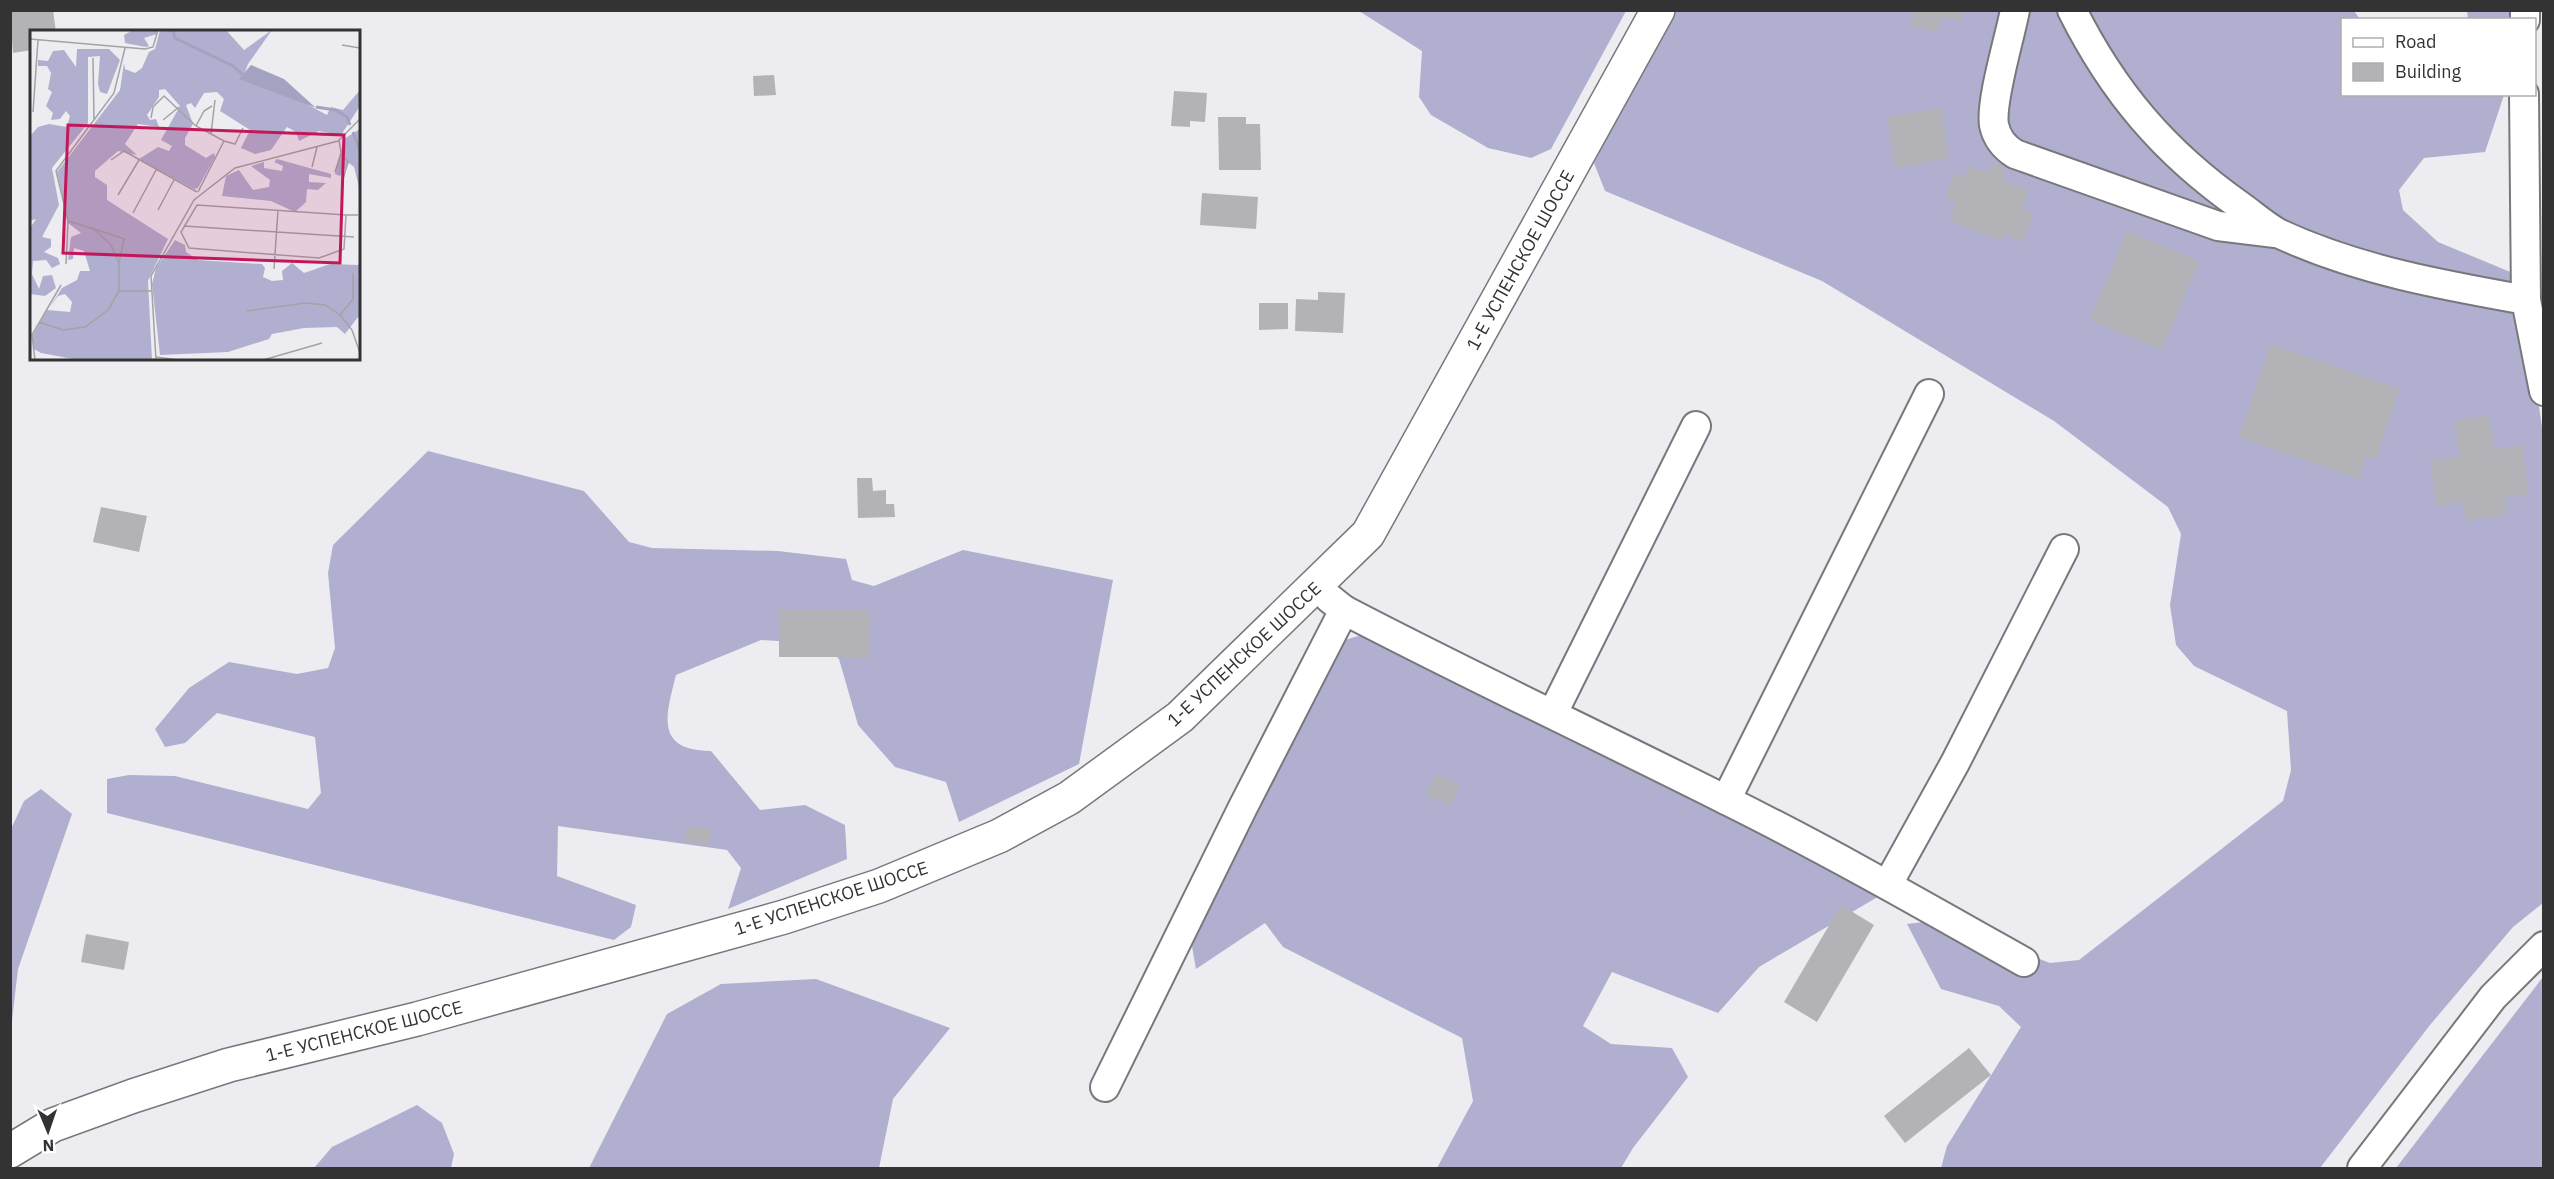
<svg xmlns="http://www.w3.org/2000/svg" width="2554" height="1179" viewBox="0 0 2554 1179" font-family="'IBM Plex Sans',sans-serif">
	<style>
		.forest { fill: #b0afcf }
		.building { fill: #b2b2b7 }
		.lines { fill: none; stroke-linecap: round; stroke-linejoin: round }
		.minor-casing { stroke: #78787c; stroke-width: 32 }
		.major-casing { stroke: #78787c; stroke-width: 36 }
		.minor { stroke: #fff; stroke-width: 28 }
		.major { stroke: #fff; stroke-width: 33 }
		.labels { text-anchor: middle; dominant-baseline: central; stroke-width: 6; stroke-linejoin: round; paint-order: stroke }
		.street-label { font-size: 18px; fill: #333334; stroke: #fff }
		.inset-river { fill: none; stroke: #a3a2c1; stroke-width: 3 }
		.inset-road { fill: none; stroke: #a3a3a5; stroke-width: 1.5 }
		.view { fill: #c2185b; fill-opacity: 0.15; stroke: #c2185b; stroke-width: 3 }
		.inset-edge { fill: none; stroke: #333334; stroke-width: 3 }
	</style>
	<rect width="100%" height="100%" fill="#ededf1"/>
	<g class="forest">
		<polygon points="1359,11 1626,11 1551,149 1531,158 1488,148 1431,115 1419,97 1422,51"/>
		<polygon points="1670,11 2354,11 2360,19 2342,20 2342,94 2504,95 2485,152 2424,158 2399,190 2403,210 2438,242 2520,276 2544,441 2543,903 2513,927 2430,1025 2320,1168 1941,1168 1947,1146 2021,1027 1999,1006 1941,989 1907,924 1939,920 2050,963 2079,960 2283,801 2291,770 2287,711 2194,666 2176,645 2170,605 2181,534 2168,507 2054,421 1822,281 1605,191 1594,163"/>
		<polygon points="2467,11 2514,11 2514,19 2468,19"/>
		<path d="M428,451l156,40 45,51 23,6 126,3 68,8 6,21 22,6 89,-36 150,30 -34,184 -120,58 -13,-40 -51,-15 -37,-42 -19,-66 -15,-15 -63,-4 -85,35c-10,40 -22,75 35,76l49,59 45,-5 40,20 2,34 -119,50 13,-41 -14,-18 -169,-24 -1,50 79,29 -5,22 -17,13 -507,-127v-34l22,-4 46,1 133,33 13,-16 -6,-56 -98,-24 -32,30 -20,4 -10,-18 34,-41 40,-26 68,12 31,-6 7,-20 -7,-75 5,-28z"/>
		<polygon points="1371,632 1886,892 1759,967 1718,1013 1612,972 1583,1026 1611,1044 1672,1048 1688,1077 1633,1148 1621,1168 1437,1168 1473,1101 1462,1038 1283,947 1265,923 1196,969 1190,935 1329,645"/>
		<polygon points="41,789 72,814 18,969 11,1029 11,829 24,801"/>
		<polygon points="2543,977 2543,1168 2396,1168"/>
		<polygon points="816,979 950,1028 893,1099 879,1168 589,1168 667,1014 721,984"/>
		<polygon points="417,1105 442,1123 454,1154 451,1168 314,1168 332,1147"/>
	</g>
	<g class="building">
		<polygon points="10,10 53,10 56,32 32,32 32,50 13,53"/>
		<polygon points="1914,10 1964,10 1962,21 1941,17 1938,32 1911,26"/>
		<polygon points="774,75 776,95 754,96 753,76"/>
		<polygon points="1174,91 1207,93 1205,122 1190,121 1190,127 1171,126"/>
		<polygon points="1941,108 1949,159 1895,168 1887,117"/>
		<polygon points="1218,117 1246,117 1246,124 1260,124 1261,170 1219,170"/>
		<polygon points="1992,163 2006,168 2002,180 2029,190 2022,209 2033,213 2023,241 2005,234 2002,241 1949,221 1956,202 1945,198 1954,173 1966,177 1969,166 1988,173"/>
		<polygon points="1202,193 1258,197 1256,229 1200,225"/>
		<polygon points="2127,231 2199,261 2162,350 2090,320"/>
		<polygon points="1318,292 1345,293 1343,333 1295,331 1296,299 1318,300"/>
		<polygon points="1259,303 1288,303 1288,329 1259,330"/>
		<polygon points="2271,344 2400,389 2376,459 2366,456 2359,479 2239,437"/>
		<polygon points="2488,415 2494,449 2522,445 2529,494 2504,498 2507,515 2466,521 2463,502 2437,506 2430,460 2459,456 2454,421"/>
		<polygon points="857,478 872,478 873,491 886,490 886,504 894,504 895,517 858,518"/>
		<polygon points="101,507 147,516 139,552 93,542"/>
		<polygon points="869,609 869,657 779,657 779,610"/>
		<polygon points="1436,774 1459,784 1450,806 1426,796"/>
		<polygon points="687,826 712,830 709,846 684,840"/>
		<polygon points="1841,905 1874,925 1817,1022 1784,1002"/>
		<polygon points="86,934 129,942 124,970 81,962"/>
		<polygon points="1969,1048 1991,1075 1905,1143 1884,1116"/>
	</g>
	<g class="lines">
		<defs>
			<g id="minor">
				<path d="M2015,10c-5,27 -25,92 -21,115 3,14 10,22 21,29l203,72 57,7"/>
				<path d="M2072,10c41,82 92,142 167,195 13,9 27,22 41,29 78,36 162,51 246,66"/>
				<polyline points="2525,20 2525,10"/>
				<polyline points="2524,94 2526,300 2544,391"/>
				<path d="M1344,610c126,66 255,126 382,190 101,50 199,106 298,162"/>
				<polyline points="1553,713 1696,426"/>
				<polyline points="1726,800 1929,394"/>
				<polyline points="1888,884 1955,763 2064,549"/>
				<polyline points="1105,1087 1243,807 1344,610 1329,598"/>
				<polyline points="2362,1168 2493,997 2544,946"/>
			</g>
			<polyline id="major" points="10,1151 53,1125 133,1096 229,1065 417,1019 784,917 879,886 999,836 1069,798 1180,717 1368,534 1658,10"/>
		</defs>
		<use href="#minor" class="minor-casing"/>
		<use href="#major" class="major-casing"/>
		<use href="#minor" class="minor"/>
		<use href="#major" class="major"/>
	</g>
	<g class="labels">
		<g class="street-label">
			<text transform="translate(1520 260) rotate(-61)">1-Е УСПЕНСКОЕ ШОССЕ</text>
			<text transform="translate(1244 654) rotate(-43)">1-Е УСПЕНСКОЕ ШОССЕ</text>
			<text transform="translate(831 898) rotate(-18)">1-Е УСПЕНСКОЕ ШОССЕ</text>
			<text transform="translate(364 1031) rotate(-14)">1-Е УСПЕНСКОЕ ШОССЕ</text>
		</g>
	</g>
	<g transform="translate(30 30)">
		<rect width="330" height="330" fill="#ededf1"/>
		<path d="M103,0h24v4l-13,4 5,8 -3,1 -21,-4 -1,-8zM130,0h66l18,20 28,-20 -24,34 -6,16 49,16 36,19 4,-8 12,3 17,-20v16l-19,29 -22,-4 -20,10 -3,-9 -9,-5 -16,23 -16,4 -14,-6 9,-18 -30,-19 4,-12 -7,-7 -13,1 -9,15 -4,-5 -5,2 7,19 -8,14v7l21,13 8,-5 1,4 -17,31 -4,1 -55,-30 19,-12 11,4 3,-5 -11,-6 19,-34 -15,-17 -6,1v7l-12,18 3,5 6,-1 3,8 -21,-3 -13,20 12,11 -19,-4 -23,20v6l12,8v15l61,39 -20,42 4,79h-74l-37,-7 -7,-4 -2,-12 15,-27 23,2 2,-10 -7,-8 -7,2 -8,11 12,-19 15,-8 3,-9h10l-6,-20 -10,-3 -1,11 -5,1 3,-23 10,-4 -13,-10 -11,-51 63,-82 4,-27 1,6 10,4 7,-5 7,-16 6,-3zM47,19h32l11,11 -13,34 -7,-2 -2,-8 2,-28 -12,1v66l-36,45 7,37 -17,32 9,2v8l-7,5 14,6 2,6 -8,4 -6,-8 -13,1 -1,13 7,15 4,-13 9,-1 4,13 -11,8 -15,-2v-66l6,-9 -6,2v-85l8,-9 11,-3 18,3 3,-11 -4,-5 -6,8 -9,1 2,-7 -7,-7 6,-14 -4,-3 3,-16 -4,-7h-9v-6l10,1 5,-10 11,-1 12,17zM330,99v62l-6,-24 -5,-4 -9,13 -5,-2 9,-35zM247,129l54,15v4l-22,-4v8l17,1 -8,7 -11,-1 -1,13 -11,10 -24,-11 -49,-5 4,-20 13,-6 14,20 16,-3 1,-7 -19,-14 13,-4v6l18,3 1,-5 -9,-4zM145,210l10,5 1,7 12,8 64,4 3,4 -2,9 9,4 11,-1 -1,-9 10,-8 12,10 26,-9 28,1 2,-5v61l-2,-4 -13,17 -8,-7 -33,1 -32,6 -3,5 -41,13 -68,3 -8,-71 4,-16z" fill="#b0afcf"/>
		<path d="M221,35l33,14 32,29 -77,-29z" fill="#a3a2c1"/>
		<path class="inset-river" d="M143,0l2,8 58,28 10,9M286,77l19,3 12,7 3,8M323,102l7,19"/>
		<path class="inset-road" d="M0,9l115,10 8,-2 5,-17M312,15l18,3M63,28l1,62M3,82l5,-72M121,88l2,-11 11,-11 32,30 28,15 11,3 8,-16M133,90l16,-13M166,96l8,-15 8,-5M181,104l4,-34M311,123l7,9 -5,17M81,130l13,-9 73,41M282,137l5,-20M305,142l6,-19 -2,-13M168,162l26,-51M88,165l21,-35M128,180l16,-30M103,183l23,-43M316,185l-2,34 -25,9 -130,-10 -8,-16 16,-27 149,10h12M154,196l170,11M65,199l29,10 -5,24M36,234l2,-43 -12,-50 58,-78 11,-45M244,239l4,-59M323,243v26l-13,16 12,15 8,23M89,261h32M217,281l58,-8 20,2 15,10M9,292l24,8 22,-3 23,-17 11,-19v-28l-8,-18 -17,-16 -26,-8M126,327l22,3M5,330l-3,-25 29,-50M126,330l-5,-84 43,-76 41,-32 103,-27 22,-22M233,330l59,-17"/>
		<path class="view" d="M38,95l276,10 -4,128 -277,-10z"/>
		<rect width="330" height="330" class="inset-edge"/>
	</g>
	<rect width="2554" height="1179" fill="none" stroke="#333334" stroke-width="24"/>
	<rect x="2341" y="18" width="195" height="78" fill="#ffffff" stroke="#adadae" stroke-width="1.5"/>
	<rect x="2353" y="38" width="30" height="9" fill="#ffffff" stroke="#adadae" stroke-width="1.5"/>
	<text x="2395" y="48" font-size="18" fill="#333334">Road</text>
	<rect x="2353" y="63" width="30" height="18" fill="#b2b2b7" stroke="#adadae" stroke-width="1.5"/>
	<text x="2395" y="78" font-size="18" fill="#333334">Building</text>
	<g transform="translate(48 1131) rotate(178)" stroke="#ffffff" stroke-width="4.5" paint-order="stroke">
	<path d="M0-4.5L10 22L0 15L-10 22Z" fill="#333334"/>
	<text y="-9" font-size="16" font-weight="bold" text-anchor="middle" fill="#333334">N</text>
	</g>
</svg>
